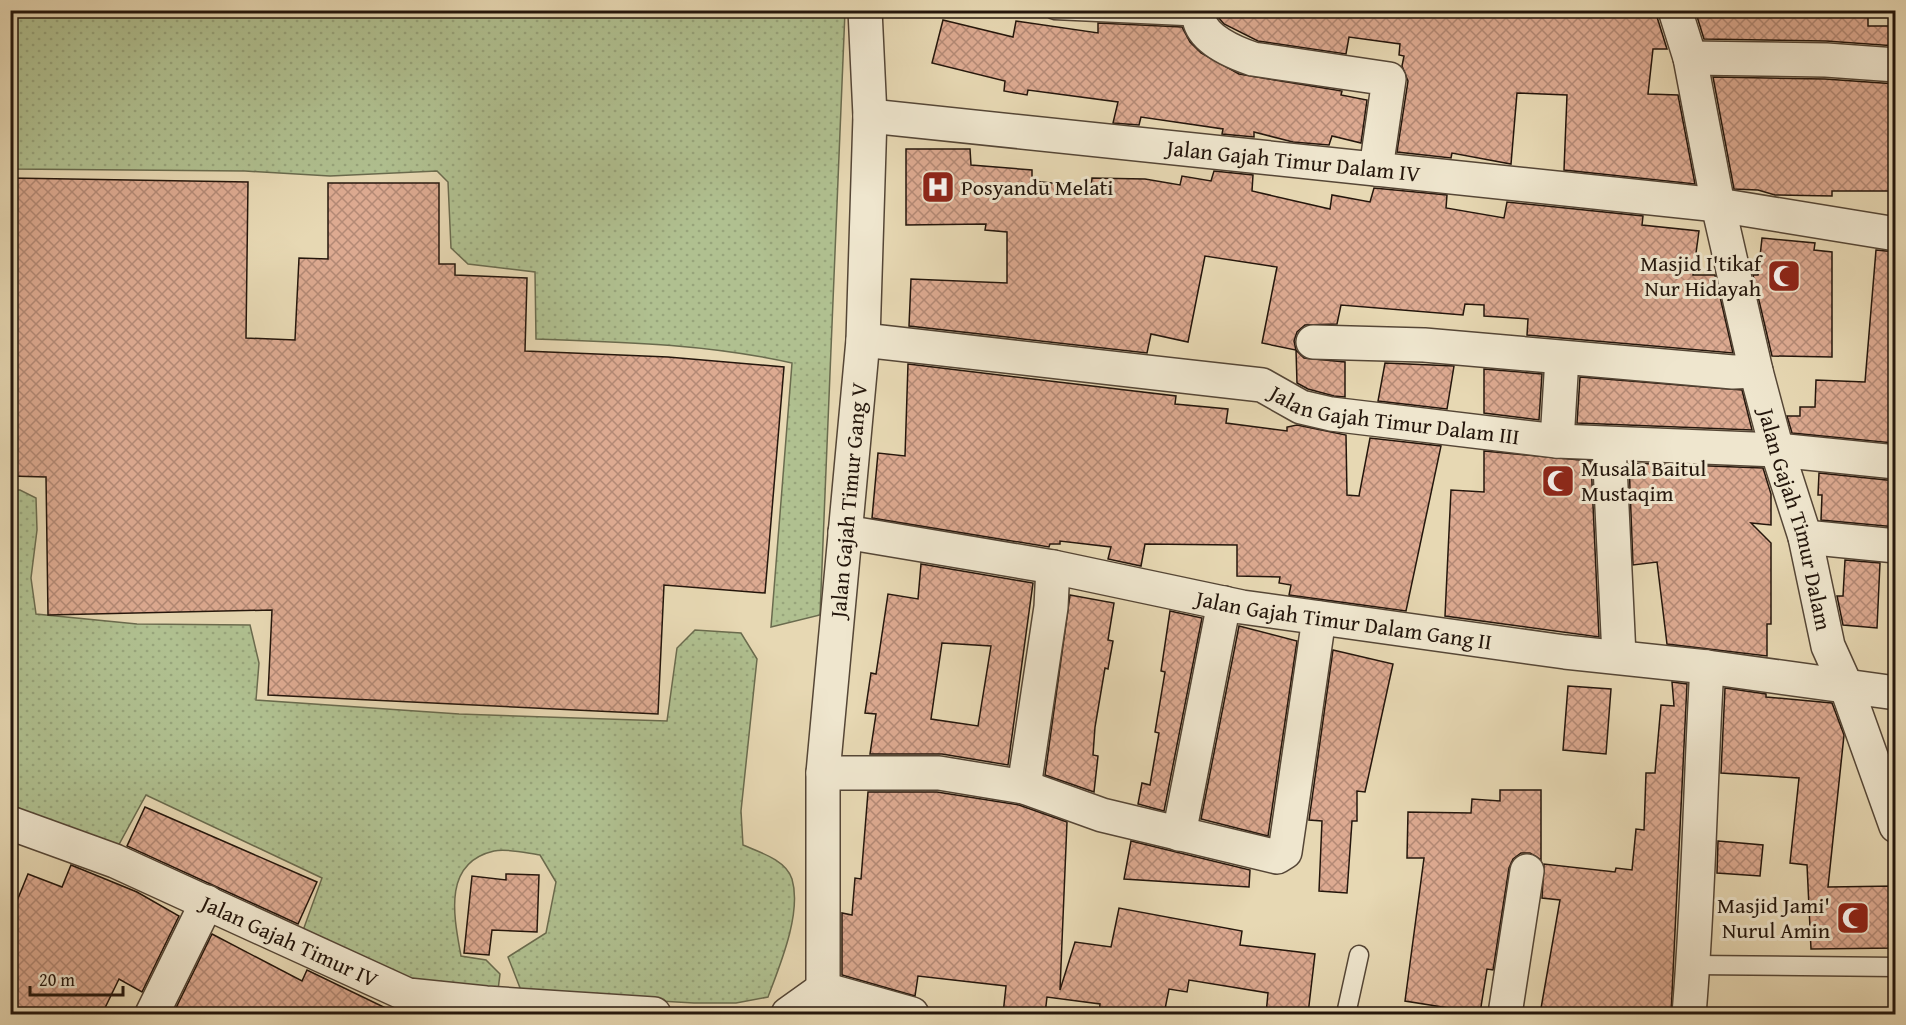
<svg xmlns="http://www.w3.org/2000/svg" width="1906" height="1025" viewBox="0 0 1906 1025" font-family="'Gentium Book Plus',serif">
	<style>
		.grass { fill: url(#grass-dots); stroke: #6a6b4e; stroke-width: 1.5 }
		.building { fill: url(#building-cross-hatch); stroke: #24160c; stroke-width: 1.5; fill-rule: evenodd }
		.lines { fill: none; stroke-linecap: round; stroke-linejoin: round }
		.lane-casing { stroke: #554636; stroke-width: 21 }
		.street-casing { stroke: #554636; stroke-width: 36 }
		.lane { stroke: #efe6ce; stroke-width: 18 }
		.street { stroke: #efe6ce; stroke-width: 33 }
		.labels { text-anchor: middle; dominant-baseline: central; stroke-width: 6; stroke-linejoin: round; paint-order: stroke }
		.street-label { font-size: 22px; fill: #24160c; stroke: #efe6ce }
		.poi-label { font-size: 22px; fill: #24160c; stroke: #efe6ce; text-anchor: start }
	</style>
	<defs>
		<pattern id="grass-dots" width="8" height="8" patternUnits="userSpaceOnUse" patternTransform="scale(1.5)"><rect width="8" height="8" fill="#b0c090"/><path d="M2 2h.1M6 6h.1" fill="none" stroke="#97a47b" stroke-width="1.8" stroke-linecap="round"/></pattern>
		<pattern id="building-cross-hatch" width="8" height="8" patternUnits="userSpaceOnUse" patternTransform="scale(1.5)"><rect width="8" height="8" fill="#ddaa91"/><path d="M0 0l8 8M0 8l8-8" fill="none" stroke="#b38975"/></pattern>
	</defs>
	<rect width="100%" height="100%" fill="#e7d8b3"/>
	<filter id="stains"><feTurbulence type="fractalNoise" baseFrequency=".00333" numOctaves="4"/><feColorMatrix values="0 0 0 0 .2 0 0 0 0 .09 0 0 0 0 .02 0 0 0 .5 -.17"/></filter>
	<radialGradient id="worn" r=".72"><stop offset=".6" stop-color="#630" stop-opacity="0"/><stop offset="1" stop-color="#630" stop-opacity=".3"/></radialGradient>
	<g class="grass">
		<path d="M11,10l834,1 -25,604 -49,12 21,-264c-85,-19 -170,-21 -256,-24l-1,-67 -67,-8 -17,-16 -3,-66 -11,-11 -107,5 -85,-5 -234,-2z"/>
		<path d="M10,490h10l16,8 1,32 -6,48 5,36 101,10 113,1 9,38 -3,37 203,14 208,7 10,-73 18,-18 46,3 16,26 -16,152 2,34c16,7 43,15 49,34 10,34 -12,86 -24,118l-32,6h-42l-172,-10 -14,-36 38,-24 10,-51 -16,-27c-14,-2 -33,-7 -46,-4 -52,12 -40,66 -33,105l25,4 14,14 -2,16 -57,1 -140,-55 21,-58 -176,-83 -29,53 -106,-38z"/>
	</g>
	<g class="building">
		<polygon points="1218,10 1459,10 1534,14 1534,10 1591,10 1657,17 1667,49 1653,49 1648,94 1678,95 1695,184 1564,170 1567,95 1517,93 1511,164 1452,153 1451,158 1397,152 1408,81 1402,66 1404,56 1399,55 1400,44 1349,37 1346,54 1258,41 1224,24 1218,17"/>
		<polygon points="1695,10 1868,10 1868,26 1896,26 1896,46 1826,41 1704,39"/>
		<polygon points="943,20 1013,37 1016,21 1098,33 1098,23 1182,27 1190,42 1201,53 1239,74 1342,91 1341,95 1367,100 1361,143 1332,136 1329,145 1293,142 1254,132 1254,137 1222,134 1223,129 1141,117 1139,125 1113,123 1118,102 1028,90 1027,95 1004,91 1005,81 932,63"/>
		<polygon points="1713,77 1825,79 1896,84 1896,191 1832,191 1832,196 1775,195 1758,190 1734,189"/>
		<polygon points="906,149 970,149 971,165 1032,170 1032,181 1091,187 1092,178 1145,179 1180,185 1182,176 1211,181 1214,171 1253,175 1252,191 1330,209 1332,195 1370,202 1374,188 1447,195 1446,208 1504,218 1507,202 1643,216 1642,225 1699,231 1693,275 1715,275 1733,353 1527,335 1528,319 1484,316 1484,305 1465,304 1463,315 1341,305 1337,324 1305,325 1297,332 1294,341 1296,350 1304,358 1345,362 1345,397 1334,396 1308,389 1297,383 1296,350 1262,343 1277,267 1205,256 1188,342 1151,334 1147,353 909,326 911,279 1007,283 1007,232 985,230 986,224 906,225"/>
		<polygon points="10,178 248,182 246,338 295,340 299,258 328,259 328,183 439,183 439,264 455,264 455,275 527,278 525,351 668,357 784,367 765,593 664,585 658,714 268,695 272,610 48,615 46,477 10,476"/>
		<polygon points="1762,238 1815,243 1814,250 1832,252 1832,357 1772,356 1753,275 1758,275"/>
		<polygon points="1876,250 1896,252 1893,443 1792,433 1787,416 1800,416 1800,407 1815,407 1816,380 1865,382"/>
		<polygon points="1385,363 1454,366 1447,409 1378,401"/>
		<polygon points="908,364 1176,396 1175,404 1228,409 1226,423 1287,431 1287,427 1297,425 1346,435 1347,495 1359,496 1370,438 1441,446 1406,611 1289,595 1291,585 1279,583 1280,577 1237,576 1237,545 1145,544 1141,566 1108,559 1111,547 1060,541 1060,544 1050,544 1049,547 872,518 878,453 905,456"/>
		<polygon points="1484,369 1542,374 1539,420 1484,413"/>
		<polygon points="1580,377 1742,390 1752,430 1577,423"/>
		<polygon points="1484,451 1591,461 1599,637 1445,616 1451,490 1484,492"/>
		<polygon points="1629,463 1763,468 1771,494 1771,525 1751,523 1771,543 1771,624 1767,624 1767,656 1667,644 1657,562 1633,565"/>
		<polygon points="1819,473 1896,481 1896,527 1821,520 1822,495 1818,495"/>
		<polygon points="1845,560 1880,563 1877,628 1843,625 1837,596 1843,596"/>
		<path d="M921,564l112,19 -25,182 -66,-11h-72l6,-40 -11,-1 6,-40 5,1 12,-80 30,5zM942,643l49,3 -13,80 -47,-7z"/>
		<polygon points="1070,595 1114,603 1108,640 1113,641 1108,669 1105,668 1095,727 1093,755 1098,756 1094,792 1045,775"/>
		<polygon points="1170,611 1202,618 1164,811 1138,804 1142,783 1150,785 1159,733 1155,732 1165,672 1161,671"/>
		<polygon points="1239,626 1297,641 1268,836 1201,819"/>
		<polygon points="1333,650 1393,664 1365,792 1357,791 1357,821 1352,821 1347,893 1319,891 1322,821 1309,820"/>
		<polygon points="1672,682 1687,684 1671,1014 1540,1014 1560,900 1542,898 1544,864 1615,872 1616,868 1632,870 1636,829 1644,830 1646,773 1655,773 1661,705 1674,706"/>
		<polygon points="1568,686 1611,689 1606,754 1563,750"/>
		<polygon points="1725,688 1766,694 1766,697 1832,703 1844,735 1828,887 1896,886 1896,948 1811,949 1807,865 1790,863 1799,778 1721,773"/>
		<polygon points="1500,790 1541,790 1541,860 1530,853 1521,853 1513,859 1509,868 1493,970 1487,969 1480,1013 1405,1001 1424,858 1407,858 1408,812 1471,813 1472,799 1500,801"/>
		<polygon points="868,792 937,792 1019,805 1067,822 1060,990 1075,942 1111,947 1119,908 1242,931 1240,945 1315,954 1308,1014 1266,1014 1268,993 1189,980 1187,992 1169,989 1164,1014 1099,1014 1100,1004 1047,997 1045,1014 1003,1014 1006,986 918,976 915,996 842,975 842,913 852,915 855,878 861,879"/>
		<polygon points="145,807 317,882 298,924 127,846"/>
		<polygon points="1131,841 1250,870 1249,887 1124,879"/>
		<polygon points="1718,841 1763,845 1760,876 1717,873"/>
		<polygon points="71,865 137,892 179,916 142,992 119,979 102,1014 10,1014 10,918 28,874 62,887"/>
		<polygon points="506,874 539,875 537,932 492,930 489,955 464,953 472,876 506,880"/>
		<polygon points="212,934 302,981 307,970 398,1014 173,1014"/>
	</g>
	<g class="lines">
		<defs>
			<g id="lane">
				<polyline points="1054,10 1206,17"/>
				<polyline points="1693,965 1896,967"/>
				<polyline points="1346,1014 1359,955"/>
			</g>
			<g id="street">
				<path id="s1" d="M1675,10l15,48 28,147 38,166 21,79 28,87 23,109 18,40 50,140"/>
				<path d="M1199,17c2,22 36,36 54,42l136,20 -13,90"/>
				<polyline points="1690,58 1826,60 1896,65"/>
				<path id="s2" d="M870,116l848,89 178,29"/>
				<path id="s3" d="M863,340l399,45 39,22 30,7 226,27 220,9 119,12"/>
				<polyline points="1313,342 1424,345 1733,372 1756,371"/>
				<polyline points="1557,441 1562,358"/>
				<polyline points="1609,444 1619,656"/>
				<path id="s4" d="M845,532l208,35 189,40 323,45 142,15 189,26"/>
				<polyline points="1805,537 1896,546"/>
				<polyline points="823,773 939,773 1024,787 1051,607 1053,567"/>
				<polyline points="1024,787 1102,815 1277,857 1285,852 1319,618"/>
				<path id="s5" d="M10,823l105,38 293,134 78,8 168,11"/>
				<polyline points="1179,834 1224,603"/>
				<path id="s6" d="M823,989v-216l40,-433 7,-224 -5,-106"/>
				<polyline points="823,989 912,1014"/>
				<polyline points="152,1014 207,902"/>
				<polyline points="788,1014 823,989"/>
				<polyline points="1505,1014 1527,871"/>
				<path d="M1689,1014c10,-115 11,-231 18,-347"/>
			</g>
		</defs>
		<use href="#lane" class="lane-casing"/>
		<use href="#street" class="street-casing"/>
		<use href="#lane" class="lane"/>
		<use href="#street" class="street"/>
	</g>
	<defs>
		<symbol id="hospital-square" viewBox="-11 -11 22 22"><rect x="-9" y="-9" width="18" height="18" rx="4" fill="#8f2418" stroke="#efe6ce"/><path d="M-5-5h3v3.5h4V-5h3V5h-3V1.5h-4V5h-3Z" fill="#fff"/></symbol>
		<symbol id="mosque-square" viewBox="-11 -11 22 22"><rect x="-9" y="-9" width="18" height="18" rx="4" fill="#8f2418" stroke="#efe6ce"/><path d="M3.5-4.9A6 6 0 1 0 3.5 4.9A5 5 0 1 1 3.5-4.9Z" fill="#fff"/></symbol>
	</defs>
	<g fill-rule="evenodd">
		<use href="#hospital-square" x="919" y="168" width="38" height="38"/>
		<use href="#mosque-square" x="1765" y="257" width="38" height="38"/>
		<use href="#mosque-square" x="1539" y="462" width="38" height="38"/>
		<use href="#mosque-square" x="1834" y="899" width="38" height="38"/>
	</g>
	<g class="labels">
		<g class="street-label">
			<text stroke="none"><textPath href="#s2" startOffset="426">Jalan Gajah Timur Dalam IV</textPath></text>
			<text stroke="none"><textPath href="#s3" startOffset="540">Jalan Gajah Timur Dalam III</textPath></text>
			<text stroke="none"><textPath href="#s6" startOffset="490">Jalan Gajah Timur Gang V</textPath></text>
			<text stroke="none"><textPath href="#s1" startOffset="524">Jalan Gajah Timur Dalam</textPath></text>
			<text stroke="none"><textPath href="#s4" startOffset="507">Jalan Gajah Timur Dalam Gang II</textPath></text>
			<text stroke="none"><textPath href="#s5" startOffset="304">Jalan Gajah Timur IV</textPath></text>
		</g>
		<g class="poi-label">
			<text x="961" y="187">Posyandu Melati</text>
			<text x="1761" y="263" text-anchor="end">Masjid I'tikaf<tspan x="1761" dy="25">Nur Hidayah</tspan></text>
			<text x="1581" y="468">Musala Baitul<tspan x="1581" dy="25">Mustaqim</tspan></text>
			<text x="1830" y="905" text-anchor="end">Masjid Jami'<tspan x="1830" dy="25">Nurul Amin</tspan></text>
		</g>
	</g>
	<rect width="1906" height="1025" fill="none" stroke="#e7d8b3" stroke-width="36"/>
	<rect x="12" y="12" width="1882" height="1001" fill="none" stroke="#24160c" stroke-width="3"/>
	<rect x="18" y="18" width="1870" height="989" fill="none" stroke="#24160c" stroke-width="1.5"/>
	<path d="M30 986v9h93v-9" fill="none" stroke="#24160c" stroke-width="3"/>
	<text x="39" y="986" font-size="18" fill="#24160c" stroke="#efe6ce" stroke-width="4.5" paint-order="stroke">20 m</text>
	<rect width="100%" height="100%" filter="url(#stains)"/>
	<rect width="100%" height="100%" fill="url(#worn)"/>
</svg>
